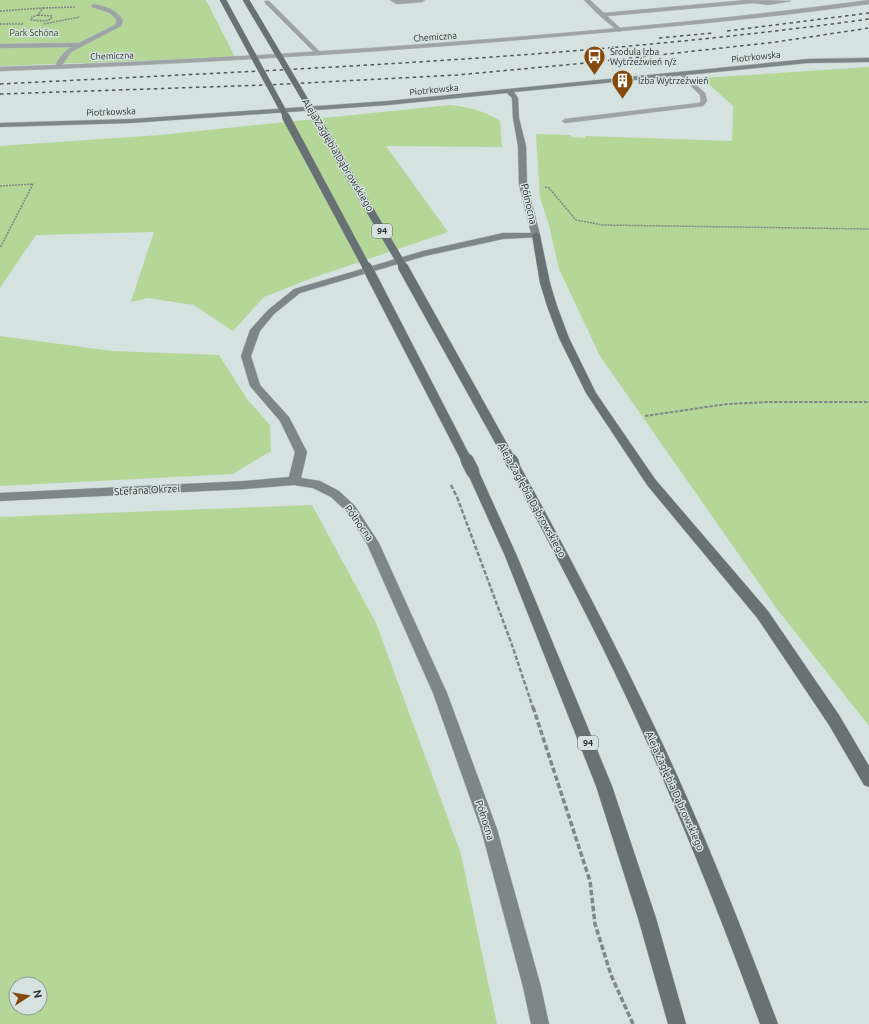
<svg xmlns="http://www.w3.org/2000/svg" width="869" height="1024" viewBox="0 0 869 1024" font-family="Ubuntu,sans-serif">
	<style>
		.green { fill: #b4d696; fill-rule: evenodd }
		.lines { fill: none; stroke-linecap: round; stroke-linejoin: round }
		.lane-casing { stroke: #b3bebb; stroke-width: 1 }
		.street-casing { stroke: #b3bebb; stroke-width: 1 }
		.secondary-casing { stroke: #b3bebb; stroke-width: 1 }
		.primary-casing { stroke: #b3bebb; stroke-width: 1 }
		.path-far3 { stroke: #7f8886; stroke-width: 1.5; stroke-dasharray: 2 1; stroke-linecap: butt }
		.path-far2 { stroke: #7f8886; stroke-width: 2; stroke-dasharray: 3.5 1.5; stroke-linecap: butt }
		.path-far1 { stroke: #7f8886; stroke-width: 2.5; stroke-dasharray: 4.5 2; stroke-linecap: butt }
		.path { stroke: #7f8886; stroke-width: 3.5; stroke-dasharray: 5.5 2.5; stroke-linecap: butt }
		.lane { fill: #9ea4a4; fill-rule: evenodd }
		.street { fill: #9ea4a4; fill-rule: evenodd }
		.secondary { fill: #7e8788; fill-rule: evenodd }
		.primary { fill: #687274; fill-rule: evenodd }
		.rail { stroke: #525857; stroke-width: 1.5; stroke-dasharray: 3.5 3.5; stroke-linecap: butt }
		.primary-bridge-far3-casing { stroke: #b3bebb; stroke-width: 6; stroke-linecap: butt }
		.primary-bridge-far2-casing { stroke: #b3bebb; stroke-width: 8; stroke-linecap: butt }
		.primary-bridge-far1-casing { stroke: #b3bebb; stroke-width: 11; stroke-linecap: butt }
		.primary-bridge-casing { stroke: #b3bebb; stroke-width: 14; stroke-linecap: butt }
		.path-bridge { stroke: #7f8886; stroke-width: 2.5; stroke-dasharray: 4.5 2; stroke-linecap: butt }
		.primary-bridge-far3 { stroke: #687274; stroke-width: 6 }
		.primary-bridge-far2 { stroke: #687274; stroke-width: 8 }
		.primary-bridge-far1 { stroke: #687274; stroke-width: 10 }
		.primary-bridge { stroke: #687274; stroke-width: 13 }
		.labels { text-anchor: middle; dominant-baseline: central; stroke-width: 3; stroke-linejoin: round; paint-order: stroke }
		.far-park-label { font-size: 9px; fill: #304817; stroke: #d5e2df }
		.far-street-label { font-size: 9px; fill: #292e2d; stroke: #d5e2df }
		.far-poi-label { font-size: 9px; fill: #292e2d; stroke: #d5e2df; text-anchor: start }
		.shield { fill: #d5e2df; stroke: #5d6462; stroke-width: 1 }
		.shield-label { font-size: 9px; font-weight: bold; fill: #292e2d }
		.street-label { font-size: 10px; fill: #292e2d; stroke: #d5e2df }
	</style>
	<rect width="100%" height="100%" fill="#d5e2df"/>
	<g class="green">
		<polygon points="0,0 206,0 235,57 0,66"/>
		<polygon points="869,67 869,726 777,609 600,356 559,269 548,221 540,198 536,134 570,135 571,137 585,138 585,136 732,141 733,106 702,78"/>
		<path d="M450,105c18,2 35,6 50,16l2,26 -116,-1 62,86 -136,46 -48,19 -31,34 -39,-26 -46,-7 -17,4 23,-70 -118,3 -36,53v-142l160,-11z"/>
		<polygon points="0,336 112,351 219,355 247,399 270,425 271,451 233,474 0,486"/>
		<path d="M312,505l64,118 85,231 36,170h-497v-507zM16,984h24v24h-24z"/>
	</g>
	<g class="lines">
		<defs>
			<g id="lane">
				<polygon points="390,0 425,0 422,2 397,4"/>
				<polygon points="584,0 590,0 604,13 747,0 791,1 768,5 754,3 607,16 621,29 622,30 619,32 600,16"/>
				<polygon points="265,1 269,1 321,53 321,55 317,55 265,3"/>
				<path d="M94,4c12,3 22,5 29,16l-2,6 -50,26 -11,16 -5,-1c3,-8 9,-16 17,-20l-72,1v-4l79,-1 36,-18 2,-5 -7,-7 -18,-6 -1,-1z"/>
				<polygon points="682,72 705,93 707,101 703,106 565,123 562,121 565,119 699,103 701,101 700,95 679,74"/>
			</g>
			<path id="street" d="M869,0v4c-101,14 -203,23 -305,32 -188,17 -376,28 -564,35v-4c188,-6 376,-18 564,-34 102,-9 204,-19 305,-33z"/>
			<polygon id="secondary" points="869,58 869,62 808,63 514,92 518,98 519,118 526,146 527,184 540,235 539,237 503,239 425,256 300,293 274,314 260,331 251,356 260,385 289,417 307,452 301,478 320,481 339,491 355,506 379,543 447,693 497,829 541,987 549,1024 531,1024 523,987 481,829 433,693 367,544 347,512 331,497 313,488 294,485 245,489 0,501 0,493 245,481 289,477 295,452 280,421 250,386 241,356 250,330 268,310 294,289 423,251 503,233 531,233 519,184 518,146 513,118 512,98 507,93 388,105 131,123 0,127 0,123 131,119 388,101 808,59"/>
			<g id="primary">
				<polygon points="536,232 540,235 550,283 557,306 569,338 596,393 655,479 768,611 839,715 869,766 869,787 864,785 829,725 758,619 647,485 586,393 559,338 547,306 540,283 532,235"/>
				<path d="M513,460l4,1 2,3c49,89 96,179 139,270 45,95 83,192 120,290h-18c-35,-96 -73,-191 -114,-284 -42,-94 -90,-185 -139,-276l2,-3z"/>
				<polygon points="473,468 477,469 479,472 517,556 612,786 656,918 686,1024 668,1024 638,918 596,786 505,556 467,472 469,469"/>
			</g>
		</defs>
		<use href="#lane" class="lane-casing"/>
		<use href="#street" class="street-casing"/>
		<use href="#secondary" class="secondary-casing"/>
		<use href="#primary" class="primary-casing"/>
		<g class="path-far3">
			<polyline points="43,8 76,7"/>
			<polyline points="0,11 43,8 38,15"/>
			<polygon points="38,15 52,16 51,19 45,21 31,20 32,17"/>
			<polyline points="0,24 23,24"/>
			<polyline points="44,24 80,17"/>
			<polyline points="0,186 33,184 0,248"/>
			<polyline points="545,187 549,188 576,220 603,225 869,229"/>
		</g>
		<polyline class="path-far2" points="645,416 727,404 769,402 869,402"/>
		<polyline class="path-far1" points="457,497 512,645 533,708"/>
		<polyline class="path" points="533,707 590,881 595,924 611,975 633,1024"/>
		<use href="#lane" class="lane"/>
		<use href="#street" class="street"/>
		<use href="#secondary" class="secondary"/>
		<use href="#primary" class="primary"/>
		<g class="rail">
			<polyline points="727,31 869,13"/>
			<polyline points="659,38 713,33"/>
			<path d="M0,84c290,-15 581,-25 869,-65"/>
			<polyline points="0,94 266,85 457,75 586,63 776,42 869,28"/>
		</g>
		<defs>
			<g id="primary-bridge-far3">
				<polyline points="223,0 287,118"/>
				<polyline points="246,0 316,118"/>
			</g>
			<g id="primary-bridge-far2">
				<polyline points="286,117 367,268"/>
				<polyline points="315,117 404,268"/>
			</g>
			<g id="primary-bridge-far1">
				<polyline points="367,267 467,461"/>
				<polyline points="403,267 511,461"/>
			</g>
			<g id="primary-bridge">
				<polyline points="467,460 473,472"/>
				<polyline points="511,460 513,464"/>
			</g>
		</defs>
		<use href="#primary-bridge-far3" class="primary-bridge-far3-casing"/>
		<use href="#primary-bridge-far2" class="primary-bridge-far2-casing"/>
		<use href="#primary-bridge-far1" class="primary-bridge-far1-casing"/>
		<use href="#primary-bridge" class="primary-bridge-casing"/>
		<polyline class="path-bridge" points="451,485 457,497"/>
		<use href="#primary-bridge-far3" class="primary-bridge-far3"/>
		<use href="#primary-bridge-far2" class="primary-bridge-far2"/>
		<use href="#primary-bridge-far1" class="primary-bridge-far1"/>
		<use href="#primary-bridge" class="primary-bridge"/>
	</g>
	<defs>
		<symbol id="bus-pin" viewBox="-11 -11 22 30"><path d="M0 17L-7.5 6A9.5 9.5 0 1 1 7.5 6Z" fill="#87480c" stroke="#d5e2df"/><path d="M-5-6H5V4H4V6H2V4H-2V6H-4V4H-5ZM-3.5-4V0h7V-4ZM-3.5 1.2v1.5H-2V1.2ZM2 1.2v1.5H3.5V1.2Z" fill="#fff"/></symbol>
		<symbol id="building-pin" viewBox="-11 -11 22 30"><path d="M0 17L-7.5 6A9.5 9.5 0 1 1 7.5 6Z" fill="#87480c" stroke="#d5e2df"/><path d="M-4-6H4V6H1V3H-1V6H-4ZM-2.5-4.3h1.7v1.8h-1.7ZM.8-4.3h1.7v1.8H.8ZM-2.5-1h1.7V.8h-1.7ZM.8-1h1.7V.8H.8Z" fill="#fff"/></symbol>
	</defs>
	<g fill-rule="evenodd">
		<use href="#bus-pin" x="582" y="44" width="25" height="34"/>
		<use href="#building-pin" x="610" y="68" width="25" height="34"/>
	</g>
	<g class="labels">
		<g class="far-park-label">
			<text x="34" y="33">Park Schöna</text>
		</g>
		<g class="far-street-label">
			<text transform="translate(435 37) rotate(-4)">Chemiczna</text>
			<text transform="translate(112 56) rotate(-2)">Chemiczna</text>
			<text transform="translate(756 57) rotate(-6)">Piotrkowska</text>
			<text transform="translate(434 90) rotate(-6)">Piotrkowska</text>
			<text transform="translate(111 112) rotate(-2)">Piotrkowska</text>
		</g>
		<g class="far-poi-label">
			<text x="610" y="52">Środula Izba<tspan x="610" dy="10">Wytrzeźwień n/ż</tspan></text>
			<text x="638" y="81">Izba Wytrzeźwień</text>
		</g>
		<g class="shield">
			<rect x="372" y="224" width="20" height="14" rx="3"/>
			<rect x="578" y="736" width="20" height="14" rx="3"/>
		</g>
		<g class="shield-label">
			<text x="382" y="231">94</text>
			<text x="588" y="743">94</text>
		</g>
		<g class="street-label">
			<text transform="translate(338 155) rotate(59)">Aleja Zagłębia Dąbrowskiego</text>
			<text transform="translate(529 204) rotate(77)">Północna</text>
			<text transform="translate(147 490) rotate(-3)">Stefana Okrzei</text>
			<text transform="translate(532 500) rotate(61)">Aleja Zagłębia Dąbrowskiego</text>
			<text transform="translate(359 523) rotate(54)">Północna</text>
			<text transform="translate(675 791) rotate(66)">Aleja Zagłębia Dąbrowskiego</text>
			<text transform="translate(485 820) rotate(72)">Północna</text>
		</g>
	</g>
	<g transform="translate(28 996) rotate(78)"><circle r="19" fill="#d5e2df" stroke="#909a98"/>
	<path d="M0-3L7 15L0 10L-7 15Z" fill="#87480c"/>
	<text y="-6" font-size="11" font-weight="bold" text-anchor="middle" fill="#292e2d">N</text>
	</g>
</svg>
